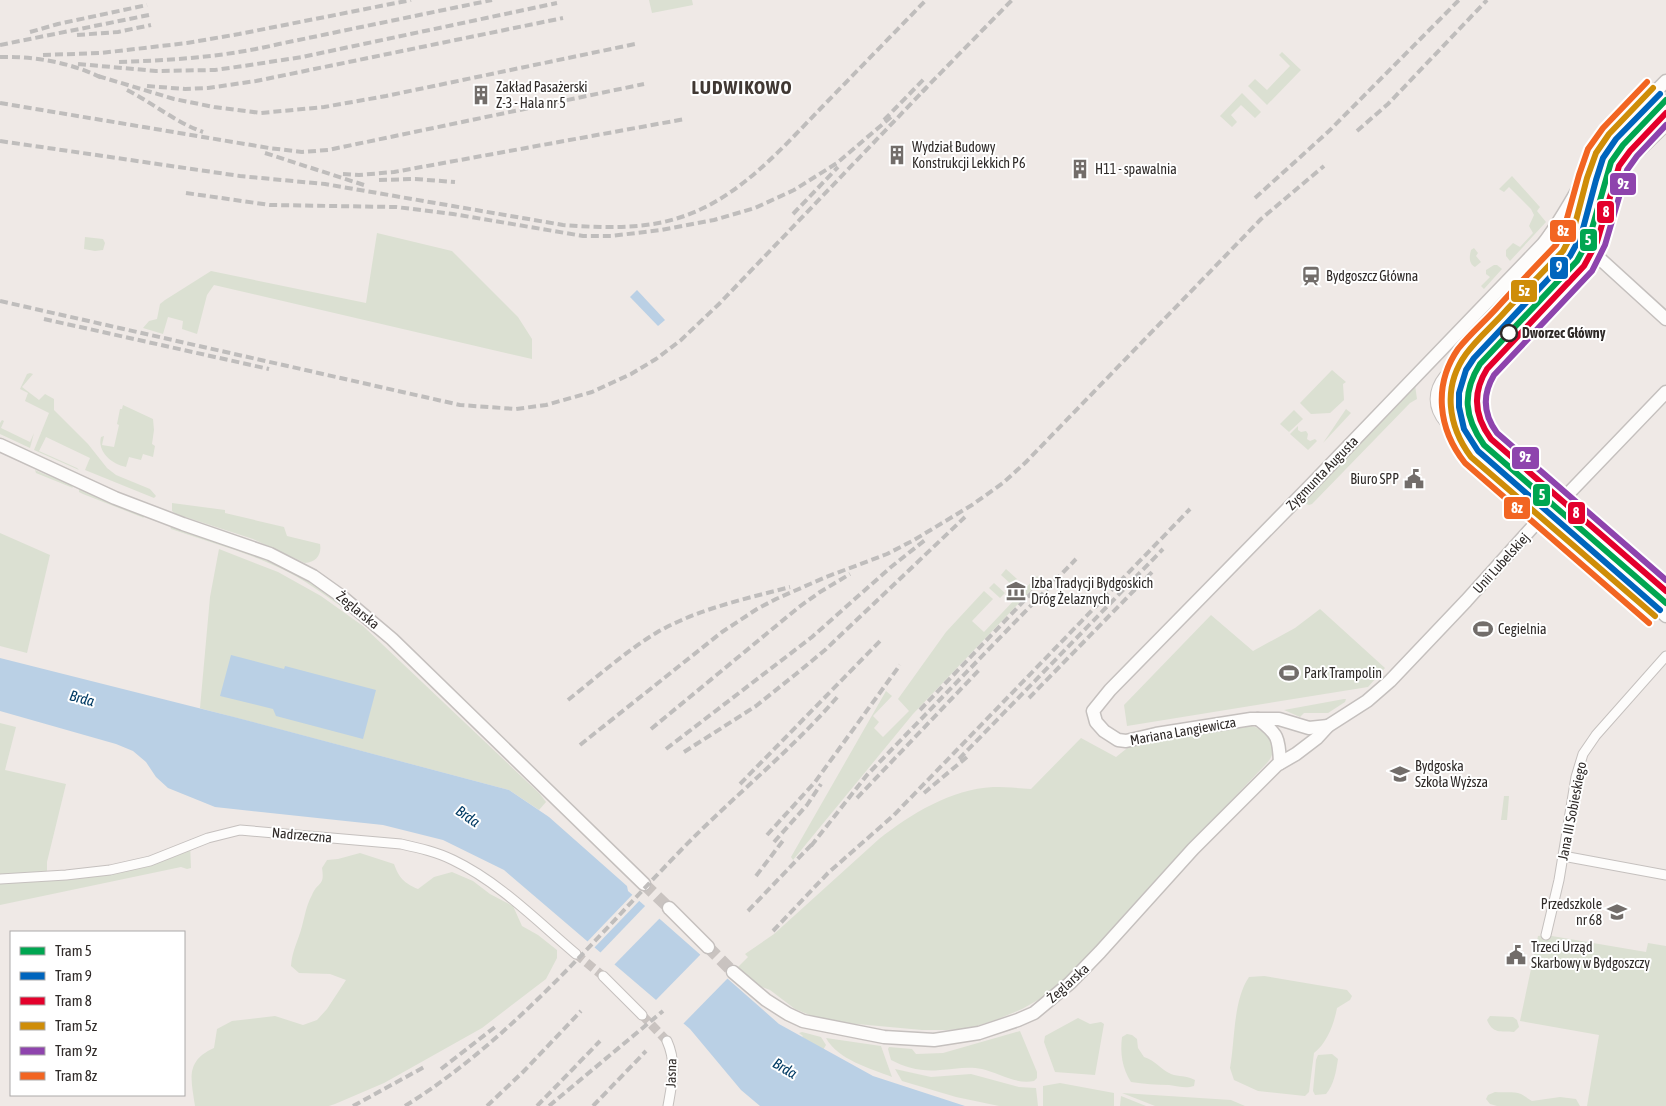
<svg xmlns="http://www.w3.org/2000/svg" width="1666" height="1106" viewBox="0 0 1666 1106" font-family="'Asap Condensed',sans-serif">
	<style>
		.green { fill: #dbe0d2 }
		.water { fill: #bad0e5 }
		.pier { fill: #efe9e6 }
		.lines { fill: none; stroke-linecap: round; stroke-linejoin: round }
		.street-tunnel { stroke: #c9c3c0; stroke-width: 9; stroke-dasharray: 9 4.5; stroke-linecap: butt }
		.secondary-tunnel { stroke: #c9c3c0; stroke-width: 12; stroke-dasharray: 12 6; stroke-linecap: butt }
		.street-casing { stroke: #c5c0be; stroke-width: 11 }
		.secondary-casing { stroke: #c5c0be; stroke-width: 15 }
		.street { stroke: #fdfcfb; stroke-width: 9 }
		.secondary { stroke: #fdfcfb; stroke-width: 12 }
		.rail { stroke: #bfbdbc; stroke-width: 4; stroke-dasharray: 8 4; stroke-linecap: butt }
		.tram-1-casing { stroke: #fff; stroke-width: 10 }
		.tram-2-casing { stroke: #fff; stroke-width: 10 }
		.tram-3-casing { stroke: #fff; stroke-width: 10 }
		.tram-4-casing { stroke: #fff; stroke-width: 10 }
		.tram-5-casing { stroke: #fff; stroke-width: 10 }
		.tram-6-casing { stroke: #fff; stroke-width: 10 }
		.tram-1 { stroke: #00a651; stroke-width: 6 }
		.tram-2 { stroke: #0065bd; stroke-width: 6 }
		.tram-3 { stroke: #e4002b; stroke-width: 6 }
		.tram-4 { stroke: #cf8d08; stroke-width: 6 }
		.tram-5 { stroke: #8e44ad; stroke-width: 6 }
		.tram-6 { stroke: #f26522; stroke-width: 6 }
		.stop-dot { fill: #fff; stroke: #2f2a28; stroke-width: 2.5 }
		.labels { text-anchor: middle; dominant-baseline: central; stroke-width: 4; stroke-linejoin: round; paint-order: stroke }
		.poi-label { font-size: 14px; fill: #2f2a28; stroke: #fff; text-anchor: start }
		.stop-label { font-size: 14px; font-weight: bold; fill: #2f2a28; stroke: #fff; text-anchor: start }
		.street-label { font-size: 14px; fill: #2f2a28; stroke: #fff }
		.water-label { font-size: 15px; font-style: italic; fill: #023b64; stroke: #fff }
		.district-label { font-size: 19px; font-weight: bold; letter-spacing: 1px; fill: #413934; stroke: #fff }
		.line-badge { stroke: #fff; stroke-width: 2 }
		.badge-label { font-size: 14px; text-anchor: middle; font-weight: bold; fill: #fff }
	</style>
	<rect width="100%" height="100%" fill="#efe9e6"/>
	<g class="green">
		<polygon points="649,0 692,0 693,5 652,13"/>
		<polygon points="1282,52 1301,70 1267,105 1248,86 1255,79 1267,90 1290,66 1279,55"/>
		<polygon points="1242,93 1261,112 1255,118 1241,105 1231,115 1237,122 1232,127 1220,116"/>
		<path d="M1666,93v3l-53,58 -9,19 -10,35 -8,-2c5,-11 8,-23 14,-33 17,-31 42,-55 66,-80z"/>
		<path d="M1666,113v2l-32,33 1,4c-21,22 -23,32 -27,61l-3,-1c12,-50 27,-64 61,-99z"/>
		<polygon points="1512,176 1539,206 1540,207 1537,211 1546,222 1510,261 1506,256 1506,250 1513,243 1520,247 1533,233 1529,226 1534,215 1531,209 1509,187 1504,192 1499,189"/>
		<polygon points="377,233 452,251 518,317 532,339 532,359 214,285 207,295 197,334 182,329 183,321 168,317 163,334 143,328 149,321 157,319 160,304 165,300 211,271 366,303"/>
		<polygon points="85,237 103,239 105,243 103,250 95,251 84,249"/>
		<polygon points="1556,242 1554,250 1546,262 1540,256"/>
		<path d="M1474,248l4,5 -2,3 5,6 -6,5c-6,-3 -6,-10 -4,-17z"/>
		<polygon points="1494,265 1497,265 1502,269 1484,289 1481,286 1490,277 1486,274 1486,270"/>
		<polygon points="1332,370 1346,382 1343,384 1344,400 1330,413 1311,414 1300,403"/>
		<polygon points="30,373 33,374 22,387 39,400 45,394 54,399 54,410 88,444 107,468 116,475 150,489 156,496 154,498 85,470 90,458 46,437 39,451 77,468 79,470 34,450 49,413 25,401 28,393 20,389 27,374"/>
		<polygon points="1415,385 1417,399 1410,403 1312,504 1309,505 1306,504 1305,500 1307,498"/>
		<path d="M1441,394l14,2 -11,11 7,7 13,-12c2,19 7,32 19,46 -17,-15 -44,-29 -42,-54z"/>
		<path d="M123,405l30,14 1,11 -2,14 3,2 -2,11 -10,-3 -2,6 -12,-3 -3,10c-14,-3 -29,-15 -25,-30l3,-1 -2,9 12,2 5,-22 -2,-1 3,-15h2z"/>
		<polygon points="1346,409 1351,413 1323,443"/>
		<polygon points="1294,410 1303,419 1289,432 1280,424"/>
		<path d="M1478,415c9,7 7,12 13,21l52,46 -2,2c-22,-19 -55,-40 -63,-69z"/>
		<polygon points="2,420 4,421 1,428 30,442 34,433 30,448 0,434 0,423"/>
		<polygon points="1490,425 1545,474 1546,480 1495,434"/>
		<polygon points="1298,426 1298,430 1301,432 1306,431 1308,434 1307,439 1310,441 1315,439 1317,441 1308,450 1290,434"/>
		<polygon points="35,470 71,485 73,488 36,473"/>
		<polygon points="79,489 143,516 144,518 83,494 79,492"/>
		<path d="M172,503l53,7v3l59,14 3,9 33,8c2,11 -4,18 -15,19l-52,-24 -77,-25 -4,-3z"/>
		<path d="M170,526c70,24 130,40 187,91 -24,-15 -45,-33 -71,-46 -36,-18 -77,-29 -115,-42z"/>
		<polygon points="0,533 50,555 27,653 0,646"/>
		<polygon points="219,549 278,572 321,596 363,626 540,794 546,802 539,810 509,790 199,708 200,708 210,597"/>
		<polygon points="1006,569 1017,579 1012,585 1001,575"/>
		<polygon points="1037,576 1041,580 913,714 793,860 791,857 886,691 892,696 873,716 879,722 874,728 883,737 909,711 898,699 946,632 984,591 993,599 972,621 984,632"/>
		<polygon points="994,583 1005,593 1000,598 989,588"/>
		<polygon points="1320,609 1385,668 1368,687 1127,726 1124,705 1211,615 1253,651 1295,628"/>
		<polygon points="1344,699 1346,699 1345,702 1328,713 1304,713 1300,717 1284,710"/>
		<polygon points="0,723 16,727 5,770 66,784 47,862 47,875 110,869 190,843 191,868 187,869 181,867 0,905"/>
		<path d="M1252,726c17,6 29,21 15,37l-103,108 -97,107 -22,18 -23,13 -24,10 -27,9 -24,2h-25l-76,-7 -34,-7 -17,-7 -25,-19 -18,-7 -15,-15 11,-11 -3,-3 29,-20 105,-95c32,-25 72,-50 114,-52 12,0 25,1 38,2l50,-51 35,19 15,-12z"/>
		<polygon points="1504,796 1509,796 1507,820 1501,820"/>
		<path d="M360,853l34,11c5,14 10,19 24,25l16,-12 18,-5 21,9 17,13 23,12 9,20 16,9 19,15v8l-11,21 -64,49 -98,55 -49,21 -6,2h-134c-4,-27 -10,-45 19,-58l3,-19 15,-8 43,-5 28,9 14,-5 10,-11 19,-29 -16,-6 -31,-1 -8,-7c1,-12 4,-19 8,-30 5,-13 6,-29 13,-41 6,-14 13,-8 10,-27l5,-8 11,-1z"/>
		<polygon points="1546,935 1646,952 1648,943 1666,946 1666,1106 1587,1106 1599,1035 1520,1021 1538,936"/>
		<path d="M1264,976l83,14 5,6 -2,4 -13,8c-3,16 -10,35 -23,45l-5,39 -4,4 -47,-5 -24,-11 -4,-12c5,-27 3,-68 19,-91z"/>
		<path d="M1490,1016l23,1 4,3 2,7 -5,5c-14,-1 -21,2 -27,-12z"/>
		<polygon points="1078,1018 1090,1024 1101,1022 1104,1024 1095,1075 1055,1072 1044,1042 1045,1036"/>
		<path d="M1020,1031l17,41v6l-3,3c-17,4 -35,-8 -52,-12 -14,-3 -28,0 -42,1 -17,2 -34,-2 -49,-10l-3,-11 1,-2 23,2 4,5 27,-1z"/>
		<polygon points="802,1032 821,1037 826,1045 823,1050 802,1037 803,1036 799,1033"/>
		<path d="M1127,1034l5,1 5,4 1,9 6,9c11,3 16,12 27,17 8,3 15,1 24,6l-1,6c-9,3 -15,0 -25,-1 -13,0 -25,-1 -38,-3 -9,-14 -11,-29 -9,-45z"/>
		<path d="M826,1038l55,8 11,31c-22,-9 -54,-17 -66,-39z"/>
		<path d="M1332,1054l6,5c-2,13 -4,25 -12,35l-11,1 -2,-4 3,-31 2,-5z"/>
		<polygon points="895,1069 931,1077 971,1074 1019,1087 1036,1088 1038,1106 999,1106 956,1097 902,1081"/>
		<polygon points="1060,1083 1114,1093 1114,1106 1043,1106 1043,1086"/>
		<path d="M1495,1092c8,1 18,-1 26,2 4,2 7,5 11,7l28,-4 16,2 4,7h-83l-7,-2 -4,-5 2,-4z"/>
		<polygon points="1122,1093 1231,1100 1245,1106 1155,1106"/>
		<polygon points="1121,1096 1146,1106 1120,1106"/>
	</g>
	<g class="water">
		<polygon points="637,290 665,320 658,326 630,297"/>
		<polygon points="231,655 284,669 285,666 376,690 363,739 276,716 273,709 220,696"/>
		<polygon points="0,658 234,717 509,790 549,817 627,886 628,891 779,1024 873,1076 965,1106 760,1106 741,1090 690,1029 504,870 443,840 383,825 215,807 168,788 156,777 146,762 133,751 116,744 0,711"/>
	</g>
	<g class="pier">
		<polygon points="634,893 641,899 593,949 586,943"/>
		<polygon points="647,904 661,917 613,966 599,954"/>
		<polygon points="702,953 729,977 681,1026 654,1002"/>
	</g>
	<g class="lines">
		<g class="street-tunnel">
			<polyline points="576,954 603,976"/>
			<polyline points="642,1015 667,1041"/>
		</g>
		<g class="secondary-tunnel">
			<polyline points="644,884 669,908"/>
			<polyline points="708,947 733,972"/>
		</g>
		<defs>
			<g id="street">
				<polyline points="1641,151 1666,127"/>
				<path d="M1546,512l-101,-89c-13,-15 -13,-32 -1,-47l123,-127 12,-10"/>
				<polyline points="1563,856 1666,875"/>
				<path d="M0,879l66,-4 44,-5 40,-9 58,-23 32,-8 161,14c18,4 36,8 52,16 46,22 84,61 123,94"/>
				<polyline points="1546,935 1559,880 1576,777 1583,754 1596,735 1666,656"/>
				<polyline points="603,976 642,1015"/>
				<path d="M667,1041c10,22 5,42 1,65"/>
			</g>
			<g id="secondary">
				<path d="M1550,235c10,-3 18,-3 26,2l90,82"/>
				<polyline points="1579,239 1577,224 1589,188 1588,173"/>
				<polyline points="0,445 115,498 183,524 270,554 313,576 341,596 392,639 644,884"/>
				<polyline points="1546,512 1617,571 1666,616"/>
				<path d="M1258,719c20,15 21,19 22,44"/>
				<path d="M1328,726l-19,2 -30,-9h-28l-95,15 -30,7 -8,-1 -14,-9 -8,-9 -3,-11 17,-21 201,-205 232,-241c23,-29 38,-64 60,-95 17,-25 42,-46 63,-68"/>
				<polyline points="669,908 708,947"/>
				<polyline points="733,972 766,1000 788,1014 803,1021 884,1037 934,1040 979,1033 1018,1020 1034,1013 1070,983 1100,952 1193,849 1277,765 1296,754 1317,738 1328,726 1367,701 1390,681 1466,601 1546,512 1568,494 1666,392"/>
			</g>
		</defs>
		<use href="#street" class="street-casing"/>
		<use href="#secondary" class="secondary-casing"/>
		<use href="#street" class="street"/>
		<use href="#secondary" class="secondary"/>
		<g class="rail">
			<polyline points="30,32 58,24 147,5"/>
			<polyline points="77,35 118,32 151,25"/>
			<polyline points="0,45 149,15"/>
			<polyline points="43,55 101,53 187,43 239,34 411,0"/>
			<path d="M0,57c35,-1 73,6 104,22"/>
			<path d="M119,62c55,-2 106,-5 160,-18l213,-44"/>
			<polyline points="78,64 156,71 215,70 250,65 302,57 557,3"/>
			<polyline points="98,76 174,99 214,107 261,113 324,107 386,96 635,44"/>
			<polyline points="147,86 185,89 208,88 256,81 563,18"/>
			<path d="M127,90c26,13 48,32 76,42"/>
			<polyline points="922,92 1012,0"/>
			<polyline points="0,103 269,148 302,152 328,150 644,84"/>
			<polyline points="884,120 924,79"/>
			<polyline points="1357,131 1388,104 1487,0"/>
			<path d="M0,141l240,35 85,8 238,41c41,3 85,5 124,-10 55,-20 96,-68 136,-109 34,-35 69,-71 103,-106"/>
			<polyline points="265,153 364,185"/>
			<polyline points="343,174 359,175 394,172 685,119"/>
			<polyline points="379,180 415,179 455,182"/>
			<polyline points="186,193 270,205 396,207 453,214 583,236 611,236 661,230 714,220 755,208 794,190 837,163 891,117"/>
			<polyline points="1255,198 1329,131 1459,0"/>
			<polyline points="793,214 838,167"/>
			<polyline points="0,301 460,405 516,409 546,405 592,392 631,374 656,359 681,340 719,304 927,87"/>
			<polyline points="44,319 269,369"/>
			<polyline points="1029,698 1154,570"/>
			<path d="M568,700c29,-23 57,-48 88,-67 41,-24 89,-34 134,-46"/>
			<polyline points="920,710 1041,583"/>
			<polyline points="651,729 799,607 820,592 850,574"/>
			<polyline points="580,745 722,632 757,609 776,599 826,577 887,554 914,540 972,505 1003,483 1026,462 1261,219 1324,166"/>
			<polyline points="666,749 812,637 891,567 925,540"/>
			<polyline points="684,752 756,706 796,674 825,650 965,517"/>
			<polyline points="959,759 1163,549"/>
			<polyline points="740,784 880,641"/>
			<polyline points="924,793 968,756"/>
			<polyline points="857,798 980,669"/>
			<polyline points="767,835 815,782 900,665"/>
			<polyline points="774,842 807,805 821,784"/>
			<polyline points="811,846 867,775 1076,559"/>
			<polyline points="756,876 785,838"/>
			<polyline points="748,911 815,841"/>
			<polyline points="773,931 828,873 894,815 1190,509"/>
			<polyline points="441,1069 495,1027"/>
			<polyline points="353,1106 426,1066"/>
			<path d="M405,1106c109,-68 191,-169 280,-260 50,-51 107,-96 154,-151"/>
			<polyline points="487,1106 523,1072 581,1011"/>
			<polyline points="537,1106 600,1041"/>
			<polyline points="549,1106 663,1011"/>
			<polyline points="593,1106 646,1051"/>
		</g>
		<defs>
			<path id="tram-1" d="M1666,100l-43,45 -12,17 -22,77 -12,22 -97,103c-18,29 -16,53 4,81l182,158"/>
			<polyline id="tram-2" points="1660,94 1616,139 1603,158 1596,180 1581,236 1570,256 1474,358 1466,370 1459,393 1459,407 1464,429 1478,451 1660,610"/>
			<path id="tram-3" d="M1666,113l-36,38 -11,15 -22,76 -13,24 -97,103c-15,24 -13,47 4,70l175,152"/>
			<path id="tram-4" d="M1653,88l-44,46 -13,19 -9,25 -14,54 -10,19c-20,21 -41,42 -61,64 -12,13 -26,25 -36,39 -24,33 -18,72 5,103l184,159"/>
			<path id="tram-5" d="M1666,125l-29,31 -10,14 -22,75 -13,26 -98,104c-12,20 -11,39 3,58l169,147"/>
			<path id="tram-6" d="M1647,82l-44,46 -15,21 -9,26 -15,54 -8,16c-21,22 -41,43 -61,65 -12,13 -26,25 -37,39 -25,36 -20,80 7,114l184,160"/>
		</defs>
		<use href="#tram-1" class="tram-1-casing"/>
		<use href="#tram-2" class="tram-2-casing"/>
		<use href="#tram-3" class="tram-3-casing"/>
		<use href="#tram-4" class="tram-4-casing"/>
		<use href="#tram-5" class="tram-5-casing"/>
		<use href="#tram-6" class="tram-6-casing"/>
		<use href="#tram-1" class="tram-1"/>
		<use href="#tram-2" class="tram-2"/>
		<use href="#tram-3" class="tram-3"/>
		<use href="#tram-4" class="tram-4"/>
		<use href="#tram-5" class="tram-5"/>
		<use href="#tram-6" class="tram-6"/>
	</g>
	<defs>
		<symbol id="building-bare" viewBox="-9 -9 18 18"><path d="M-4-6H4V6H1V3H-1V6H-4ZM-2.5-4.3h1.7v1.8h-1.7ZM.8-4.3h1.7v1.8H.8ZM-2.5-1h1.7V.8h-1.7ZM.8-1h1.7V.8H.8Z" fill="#726d6a" stroke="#fff" stroke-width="2.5" paint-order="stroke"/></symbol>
		<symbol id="station-bare" viewBox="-9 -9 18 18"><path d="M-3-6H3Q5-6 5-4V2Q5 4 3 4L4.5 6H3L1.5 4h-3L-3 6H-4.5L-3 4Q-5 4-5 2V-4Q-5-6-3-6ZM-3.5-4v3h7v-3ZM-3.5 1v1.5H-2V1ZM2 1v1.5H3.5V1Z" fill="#726d6a" stroke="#fff" stroke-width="2.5" paint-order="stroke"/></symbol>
		<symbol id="civic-bare" viewBox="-9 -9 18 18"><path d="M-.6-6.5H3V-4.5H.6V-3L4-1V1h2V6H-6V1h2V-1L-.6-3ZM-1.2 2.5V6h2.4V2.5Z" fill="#726d6a" stroke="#fff" stroke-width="2.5" paint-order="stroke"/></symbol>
		<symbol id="museum-bare" viewBox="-9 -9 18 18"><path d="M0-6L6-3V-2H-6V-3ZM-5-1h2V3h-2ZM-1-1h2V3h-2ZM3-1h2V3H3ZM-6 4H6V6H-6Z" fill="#726d6a" stroke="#fff" stroke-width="2.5" paint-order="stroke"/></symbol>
		<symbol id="stadium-bare" viewBox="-9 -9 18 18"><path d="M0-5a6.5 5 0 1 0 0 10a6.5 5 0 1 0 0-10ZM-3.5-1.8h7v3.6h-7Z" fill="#726d6a" stroke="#fff" stroke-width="2.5" paint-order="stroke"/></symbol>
		<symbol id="school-bare" viewBox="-9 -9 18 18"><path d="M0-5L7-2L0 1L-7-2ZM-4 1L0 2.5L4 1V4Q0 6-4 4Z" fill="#726d6a" stroke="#fff" stroke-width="2.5" paint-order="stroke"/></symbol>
	</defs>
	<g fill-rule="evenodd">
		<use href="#building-bare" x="467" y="81" width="28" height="28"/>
		<use href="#building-bare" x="883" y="141" width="28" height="28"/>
		<use href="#building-bare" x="1066" y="155" width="28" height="28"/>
		<use href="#station-bare" x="1297" y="262" width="28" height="28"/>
		<use href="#civic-bare" x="1400" y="465" width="28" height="28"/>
		<use href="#museum-bare" x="1002" y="577" width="28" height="28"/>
		<use href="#stadium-bare" x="1469" y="615" width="28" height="28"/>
		<use href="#stadium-bare" x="1275" y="659" width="28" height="28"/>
		<use href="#school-bare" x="1386" y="760" width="28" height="28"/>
		<use href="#school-bare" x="1603" y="898" width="28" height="28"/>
		<use href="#civic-bare" x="1502" y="941" width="28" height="28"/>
	</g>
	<circle class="stop-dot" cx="1509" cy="333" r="8"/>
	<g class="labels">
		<g class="poi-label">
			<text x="496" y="87">Zakład Pasażerski<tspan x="496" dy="16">Z-3 - Hala nr 5</tspan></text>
			<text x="912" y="147">Wydział Budowy<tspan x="912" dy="16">Konstrukcji Lekkich P6</tspan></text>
			<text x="1095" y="169">H11 - spawalnia</text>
			<text x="1326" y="276">Bydgoszcz Główna</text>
			<text x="1399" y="479" text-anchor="end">Biuro SPP</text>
			<text x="1031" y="583">Izba Tradycji Bydgoskich<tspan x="1031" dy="16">Dróg Żelaznych</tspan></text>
			<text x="1498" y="629">Cegielnia</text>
			<text x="1304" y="673">Park Trampolin</text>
			<text x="1415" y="766">Bydgoska<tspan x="1415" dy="16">Szkoła Wyższa</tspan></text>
			<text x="1602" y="904" text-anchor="end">Przedszkole<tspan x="1602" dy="16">nr 68</tspan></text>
			<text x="1531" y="947">Trzeci Urząd<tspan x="1531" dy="16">Skarbowy w Bydgoszczy</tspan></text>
		</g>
		<g class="stop-label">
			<text x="1522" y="333">Dworzec Główny</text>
		</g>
		<g class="street-label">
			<text transform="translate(1322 473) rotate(-46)">Zygmunta Augusta</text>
			<text transform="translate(1501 563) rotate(-48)">Unii Lubelskiej</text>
			<text transform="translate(358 610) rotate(39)">Żeglarska</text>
			<text transform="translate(1183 731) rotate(-10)">Mariana Langiewicza</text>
			<text transform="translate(1572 811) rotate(-79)">Jana III Sobieskiego</text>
			<text transform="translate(302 835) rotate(5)">Nadrzeczna</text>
			<text transform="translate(1068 983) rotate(-42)">Żeglarska</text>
			<text transform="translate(671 1073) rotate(-88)">Jasna</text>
		</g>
		<g class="water-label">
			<text transform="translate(82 698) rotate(15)">Brda</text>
			<text transform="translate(468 816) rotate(35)">Brda</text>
			<text transform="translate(785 1068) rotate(31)">Brda</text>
		</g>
		<g class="district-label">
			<text x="742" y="87">LUDWIKOWO</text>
		</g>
	</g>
	<g class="line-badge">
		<rect x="1609" y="172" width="28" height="24" rx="5" fill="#8e44ad"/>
		<rect x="1596" y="200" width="19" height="24" rx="5" fill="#e4002b"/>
		<rect x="1549" y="219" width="28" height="24" rx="5" fill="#f26522"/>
		<rect x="1579" y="228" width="19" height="24" rx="5" fill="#00a651"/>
		<rect x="1549" y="256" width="20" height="24" rx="5" fill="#0065bd"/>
		<rect x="1510" y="279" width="28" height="24" rx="5" fill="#cf8d08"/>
		<rect x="1511" y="446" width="29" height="24" rx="5" fill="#8e44ad"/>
		<rect x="1532" y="483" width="19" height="24" rx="5" fill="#00a651"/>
		<rect x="1503" y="496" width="28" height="24" rx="5" fill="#f26522"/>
		<rect x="1567" y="501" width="19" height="24" rx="5" fill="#e4002b"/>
	</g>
	<g class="badge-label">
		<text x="1623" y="189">9z</text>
		<text x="1606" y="217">8</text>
		<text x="1563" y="236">8z</text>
		<text x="1588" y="245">5</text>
		<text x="1559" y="272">9</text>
		<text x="1524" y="296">5z</text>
		<text x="1525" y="462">9z</text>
		<text x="1542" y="500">5</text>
		<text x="1517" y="513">8z</text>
		<text x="1576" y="518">8</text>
	</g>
	<rect x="10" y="931" width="175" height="165" fill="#ffffff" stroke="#acaaa9"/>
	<rect x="20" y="947" width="25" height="8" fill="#00a651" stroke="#acaaa9"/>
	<text x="55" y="956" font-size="15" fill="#2f2a28">Tram 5</text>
	<rect x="20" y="972" width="25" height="8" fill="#0065bd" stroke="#acaaa9"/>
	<text x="55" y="981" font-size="15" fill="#2f2a28">Tram 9</text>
	<rect x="20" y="997" width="25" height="8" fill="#e4002b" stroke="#acaaa9"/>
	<text x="55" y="1006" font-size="15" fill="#2f2a28">Tram 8</text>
	<rect x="20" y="1022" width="25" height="8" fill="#cf8d08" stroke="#acaaa9"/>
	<text x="55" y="1031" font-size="15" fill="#2f2a28">Tram 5z</text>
	<rect x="20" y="1047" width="25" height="8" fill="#8e44ad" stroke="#acaaa9"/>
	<text x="55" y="1056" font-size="15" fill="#2f2a28">Tram 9z</text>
	<rect x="20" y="1072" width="25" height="8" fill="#f26522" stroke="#acaaa9"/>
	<text x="55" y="1081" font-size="15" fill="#2f2a28">Tram 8z</text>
</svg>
